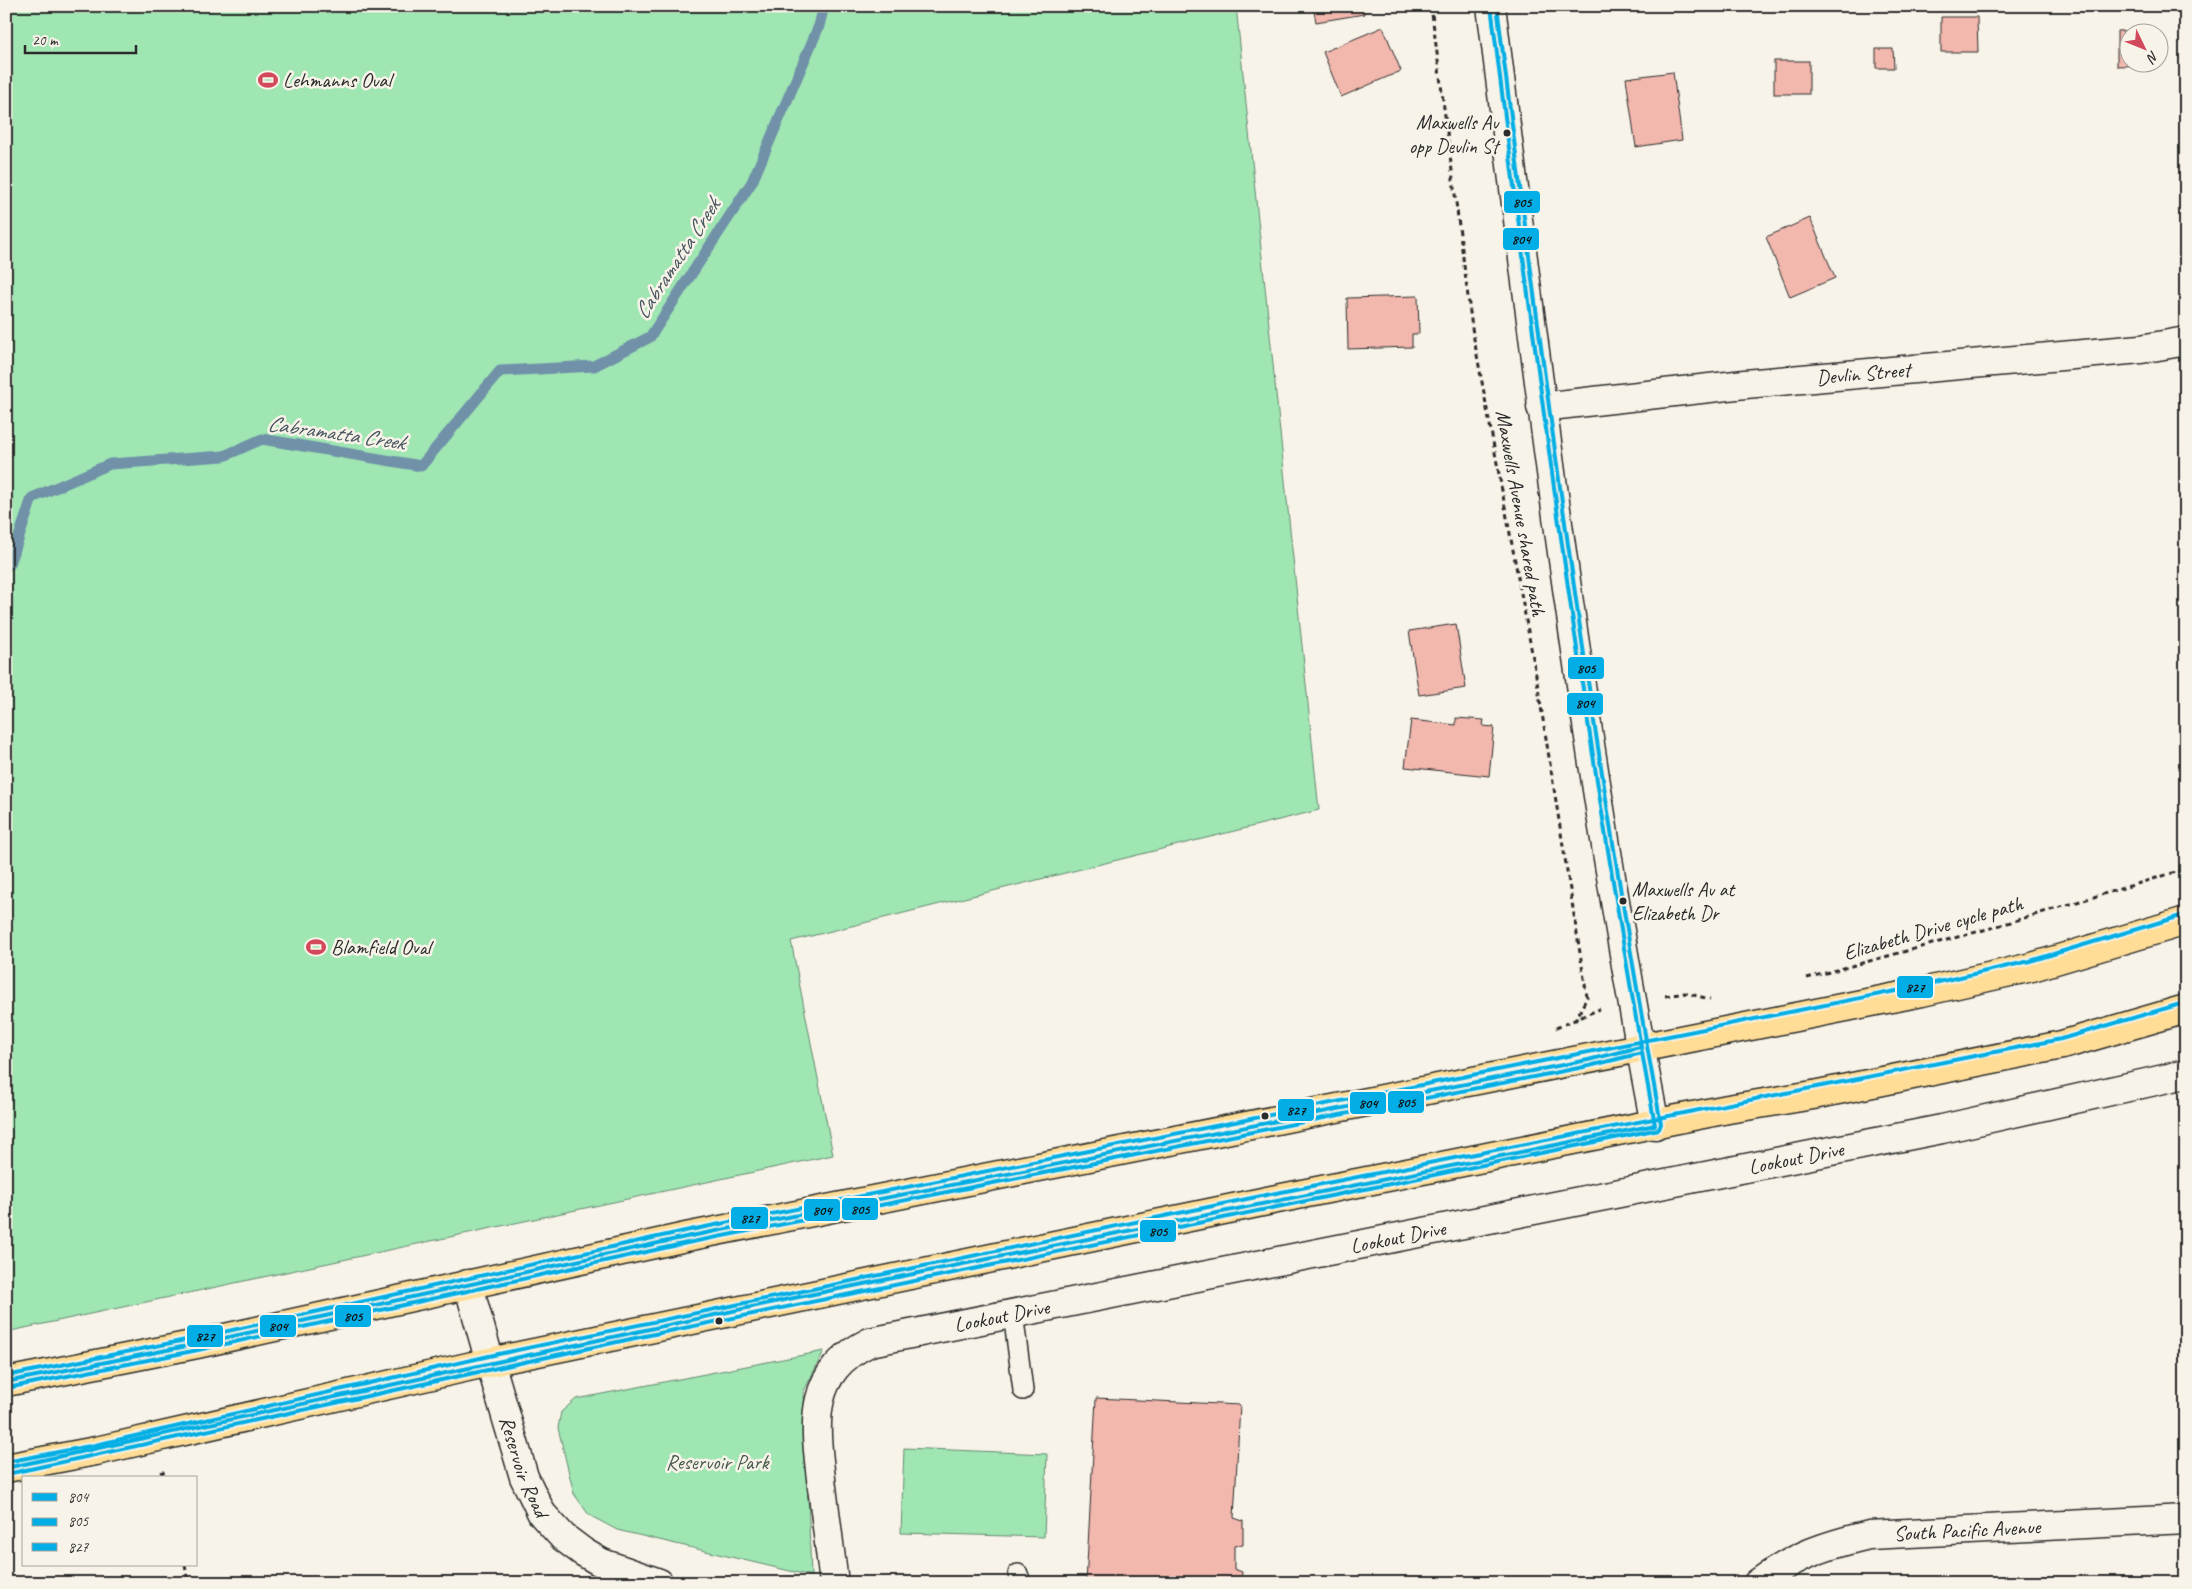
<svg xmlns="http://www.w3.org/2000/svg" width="2192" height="1589" viewBox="0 0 2192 1589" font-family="Caveat,sans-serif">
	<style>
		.green { fill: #9fe6b3; stroke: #65886f }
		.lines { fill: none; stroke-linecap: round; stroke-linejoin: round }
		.stream { stroke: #6f91a8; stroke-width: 11 }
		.building { fill: #f2b7ad; stroke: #2b2b2b }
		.service-casing { stroke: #2b2b2b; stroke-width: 22 }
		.minor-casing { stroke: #2b2b2b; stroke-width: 31 }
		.tertiary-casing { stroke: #2b2b2b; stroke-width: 31 }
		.primary-casing { stroke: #2b2b2b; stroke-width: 31 }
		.path { stroke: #2b2b2b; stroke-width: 3; stroke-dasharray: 5 4; stroke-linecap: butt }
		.service { stroke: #f7f3e8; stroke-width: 19 }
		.minor { stroke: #f7f3e8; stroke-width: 28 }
		.tertiary { stroke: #f7f3e8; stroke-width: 28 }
		.primary { stroke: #ffdd96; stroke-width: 28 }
		.bus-1-casing { stroke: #f7f3e8; stroke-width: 8 }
		.bus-2-casing { stroke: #f7f3e8; stroke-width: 8 }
		.bus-3-casing { stroke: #f7f3e8; stroke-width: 8 }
		.bus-1 { stroke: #02aee5; stroke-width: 4 }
		.bus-2 { stroke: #02aee5; stroke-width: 4 }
		.bus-3 { stroke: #02aee5; stroke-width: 4 }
		.bus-dot { fill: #2b2b2b; stroke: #f7f3e8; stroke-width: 2 }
		.labels { text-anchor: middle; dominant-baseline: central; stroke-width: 5; stroke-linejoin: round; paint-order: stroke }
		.bus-label { font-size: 20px; fill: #2b2b2b; stroke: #f7f3e8; text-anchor: end }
		.poi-label { font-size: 21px; fill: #2b2b2b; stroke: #f7f3e8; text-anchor: start }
		.street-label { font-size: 21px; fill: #2b2b2b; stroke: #f7f3e8 }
		.park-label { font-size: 21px; fill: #485a4d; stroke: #f7f3e8 }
		.water-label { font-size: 22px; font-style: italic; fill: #48565f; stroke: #f7f3e8 }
		.line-badge { stroke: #f7f3e8; stroke-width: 2 }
		.pale-badge-label { font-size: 14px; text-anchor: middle; font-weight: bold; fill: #111 }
	</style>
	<rect width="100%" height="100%" fill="#f7f3e8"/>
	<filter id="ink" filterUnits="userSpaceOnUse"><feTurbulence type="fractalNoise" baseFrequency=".02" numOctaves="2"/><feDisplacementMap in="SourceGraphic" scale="10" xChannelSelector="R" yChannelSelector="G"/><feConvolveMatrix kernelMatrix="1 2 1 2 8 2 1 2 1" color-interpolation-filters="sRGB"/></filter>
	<g filter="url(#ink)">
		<g class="green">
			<polygon points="6,6 1236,6 1319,810 791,941 833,1155 6,1332"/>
			<polygon points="824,1351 804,1391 811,1576 617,1530 589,1515 574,1494 558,1428 561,1412 576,1399"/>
			<polygon points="904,1448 1047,1454 1044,1537 901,1533"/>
		</g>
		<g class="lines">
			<polyline class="stream" points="6,566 10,564 32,498 110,464 224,456 262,439 421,466 500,371 594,366 650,337 752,182 819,26 824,6"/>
		</g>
		<g class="building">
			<polygon points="1313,6 1362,6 1364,14 1316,22"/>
			<polygon points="1941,17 1977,17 1978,52 1941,52"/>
			<polygon points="1383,27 1401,71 1341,97 1323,52"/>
			<polygon points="2149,30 2149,32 2130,32 2130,62 2149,62 2149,65 2117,66 2117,31"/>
			<polygon points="1876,49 1893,49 1894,68 1876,68"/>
			<rect x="1774" y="61" width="35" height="33"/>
			<polygon points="1673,72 1682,140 1636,147 1626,78"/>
			<polygon points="1810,218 1835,278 1790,297 1766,237"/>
			<polygon points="1418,296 1419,334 1412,334 1412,347 1348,349 1347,298"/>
			<polygon points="1456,624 1466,688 1419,695 1409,631"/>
			<polygon points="1456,718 1484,720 1483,726 1494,727 1489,776 1405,767 1411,720 1456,725"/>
			<polygon points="1096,1398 1240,1405 1234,1518 1243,1521 1243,1545 1234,1546 1234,1569 1242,1572 1241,1583 1086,1583"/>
		</g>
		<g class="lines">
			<defs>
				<g id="service">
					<polyline points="1013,1313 1023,1390"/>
					<polyline points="1018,1574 1021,1583"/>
				</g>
				<g id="minor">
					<path id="s1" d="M1541,407l204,-23 396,-35 45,-8"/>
					<polyline points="468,1284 490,1362"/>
					<path id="s2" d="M834,1583c-4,-32 -8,-64 -12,-96 -7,-60 -17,-114 48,-145l1072,-213 244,-55"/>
					<path id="s3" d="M1758,1583c39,-28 65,-37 111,-48l317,-16"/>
				</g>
				<g id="tertiary">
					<path d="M1491,6c47,374 93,749 164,1119"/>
					<path id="s4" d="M490,1362l34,115 18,37 21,23 20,15 19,11 57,20"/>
				</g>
				<g id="primary">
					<polyline points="6,1382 197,1344 686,1237 1922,992 2032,967 2186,921"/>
					<polyline points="6,1468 96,1451 490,1362 1272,1200 1728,1109 1813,1095 2062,1045 2186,1009"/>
				</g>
			</defs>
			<use href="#service" class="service-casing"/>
			<use href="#minor" class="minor-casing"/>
			<use href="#tertiary" class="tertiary-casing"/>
			<use href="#primary" class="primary-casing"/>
			<g class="path">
				<polyline points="1431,6 1472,328 1535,669 1587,997 1575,1021"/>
				<polyline points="1807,978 1991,928 2186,869"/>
				<polyline points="1665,996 1685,993 1710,999"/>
				<polyline points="1556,1028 1600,1009"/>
				<polyline points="160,1473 163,1472 165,1478"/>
				<polyline points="185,1565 188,1583"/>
			</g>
			<use href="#service" class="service"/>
			<use href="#minor" class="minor"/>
			<use href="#tertiary" class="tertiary"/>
			<use href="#primary" class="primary"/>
			<defs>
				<g id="bus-1">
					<polyline points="6,1382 197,1344 686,1237 1588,1060 1640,1047"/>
					<path d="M6,1468l778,-168 871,-175c-68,-371 -117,-745 -164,-1119"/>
				</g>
				<g id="bus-2">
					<polyline points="7,1388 198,1350 687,1243 1589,1066 1642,1053"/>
					<path d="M7,1474l633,-137 1019,-208 2,-5c-68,-371 -117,-744 -164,-1118"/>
				</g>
				<g id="bus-3">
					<polyline points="6,1376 196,1338 685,1231 1921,986 2030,961 2184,915"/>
					<polyline points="6,1462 95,1445 489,1356 1271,1194 2061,1039 2184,1003"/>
				</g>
			</defs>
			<use href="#bus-1" class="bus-1-casing"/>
			<use href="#bus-2" class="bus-2-casing"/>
			<use href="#bus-3" class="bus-3-casing"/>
			<use href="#bus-1" class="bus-1"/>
			<use href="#bus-2" class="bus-2"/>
			<use href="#bus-3" class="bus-3"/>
		</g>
	</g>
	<defs>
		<symbol id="stadium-bare" viewBox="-9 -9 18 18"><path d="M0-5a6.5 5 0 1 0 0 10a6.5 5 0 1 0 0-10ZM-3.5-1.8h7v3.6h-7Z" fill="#d1495b" stroke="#f7f3e8" stroke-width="2.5" paint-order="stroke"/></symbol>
	</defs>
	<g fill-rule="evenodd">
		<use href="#stadium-bare" x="254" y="66" width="28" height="28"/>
		<use href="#stadium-bare" x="302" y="933" width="28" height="28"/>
	</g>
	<g class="bus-dot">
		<circle cx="1507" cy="133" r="4.5"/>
		<circle cx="1623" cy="901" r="4.5"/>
		<circle cx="1265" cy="1116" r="4.5"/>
		<circle cx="719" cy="1321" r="4.5"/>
	</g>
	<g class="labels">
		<g class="bus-label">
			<text x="1498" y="122">Maxwells Av<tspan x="1498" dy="24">opp Devlin St</tspan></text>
			<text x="1632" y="889" text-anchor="start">Maxwells Av at<tspan x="1632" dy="24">Elizabeth Dr</tspan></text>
		</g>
		<g class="poi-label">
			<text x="283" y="80">Lehmanns Oval</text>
			<text x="331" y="947">Blamfield Oval</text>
		</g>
		<g class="street-label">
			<text stroke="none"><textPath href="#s1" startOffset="324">Devlin Street</textPath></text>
			<text transform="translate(1521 513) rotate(80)">Maxwells Avenue shared path</text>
			<text transform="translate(1933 928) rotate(-16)">Elizabeth Drive cycle path</text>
			<text stroke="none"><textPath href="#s2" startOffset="1208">Lookout Drive</textPath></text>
			<text stroke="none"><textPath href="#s2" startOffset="802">Lookout Drive</textPath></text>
			<text stroke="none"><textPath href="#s2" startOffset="398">Lookout Drive</textPath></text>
			<text stroke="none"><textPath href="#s4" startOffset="110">Reservoir Road</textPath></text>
			<text stroke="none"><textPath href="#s3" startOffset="220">South Pacific Avenue</textPath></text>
		</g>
		<g class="park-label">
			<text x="717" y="1462">Reservoir Park</text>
		</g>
		<g class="water-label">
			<text transform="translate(677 259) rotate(-57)">Cabramatta Creek</text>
			<text transform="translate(336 433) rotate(8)">Cabramatta Creek</text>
		</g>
	</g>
	<g class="line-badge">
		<rect x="1503" y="190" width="38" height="24" rx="5" fill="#02aee5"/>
		<rect x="1502" y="227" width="38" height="24" rx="5" fill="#02aee5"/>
		<rect x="1567" y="656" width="38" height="24" rx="5" fill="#02aee5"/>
		<rect x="1566" y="692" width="38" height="24" rx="5" fill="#02aee5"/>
		<rect x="1896" y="975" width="38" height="24" rx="5" fill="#02aee5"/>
		<rect x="1387" y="1090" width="38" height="24" rx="5" fill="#02aee5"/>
		<rect x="1349" y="1091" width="38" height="24" rx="5" fill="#02aee5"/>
		<rect x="1277" y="1098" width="38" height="24" rx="5" fill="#02aee5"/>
		<rect x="841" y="1197" width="38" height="24" rx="5" fill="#02aee5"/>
		<rect x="803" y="1198" width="38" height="24" rx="5" fill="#02aee5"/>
		<rect x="730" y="1206" width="39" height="24" rx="5" fill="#02aee5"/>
		<rect x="1139" y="1219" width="38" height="24" rx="5" fill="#02aee5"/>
		<rect x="334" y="1304" width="38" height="24" rx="5" fill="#02aee5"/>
		<rect x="259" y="1314" width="38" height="24" rx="5" fill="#02aee5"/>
		<rect x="186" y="1324" width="38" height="24" rx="5" fill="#02aee5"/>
	</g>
	<g class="pale-badge-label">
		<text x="1522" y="207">805</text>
		<text x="1521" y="244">804</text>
		<text x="1586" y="673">805</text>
		<text x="1585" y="708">804</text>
		<text x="1915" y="992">827</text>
		<text x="1406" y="1107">805</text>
		<text x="1368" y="1108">804</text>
		<text x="1296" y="1115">827</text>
		<text x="860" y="1214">805</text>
		<text x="822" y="1215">804</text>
		<text x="750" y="1223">827</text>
		<text x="1158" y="1236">805</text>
		<text x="353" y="1321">805</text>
		<text x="278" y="1331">804</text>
		<text x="205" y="1341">827</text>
	</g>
	<rect width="2192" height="1589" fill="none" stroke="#f7f3e8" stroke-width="25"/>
	<rect x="12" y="12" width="2167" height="1564" fill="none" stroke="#2b2b2b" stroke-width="2" filter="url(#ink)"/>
	<rect x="22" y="1476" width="175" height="90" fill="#f7f3e8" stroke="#a5a39c"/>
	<rect x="32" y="1493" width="25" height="8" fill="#02aee5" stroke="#a5a39c"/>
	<text x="68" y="1502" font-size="15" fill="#2b2b2b">804</text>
	<rect x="32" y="1518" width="25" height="8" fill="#02aee5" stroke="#a5a39c"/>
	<text x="68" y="1526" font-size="15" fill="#2b2b2b">805</text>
	<rect x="32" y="1543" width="25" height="8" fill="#02aee5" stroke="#a5a39c"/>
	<text x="68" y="1552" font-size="15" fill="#2b2b2b">827</text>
	<g transform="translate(2144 48) rotate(133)"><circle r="24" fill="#f7f3e8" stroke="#a5a39c"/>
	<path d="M0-4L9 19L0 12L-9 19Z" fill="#d1495b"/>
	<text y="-8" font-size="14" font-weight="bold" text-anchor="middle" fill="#2b2b2b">N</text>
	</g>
	<path d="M25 45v8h111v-8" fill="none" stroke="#2b2b2b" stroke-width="2.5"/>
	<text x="32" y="45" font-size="15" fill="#2b2b2b" stroke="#f7f3e8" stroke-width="4" paint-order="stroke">20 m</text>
</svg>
